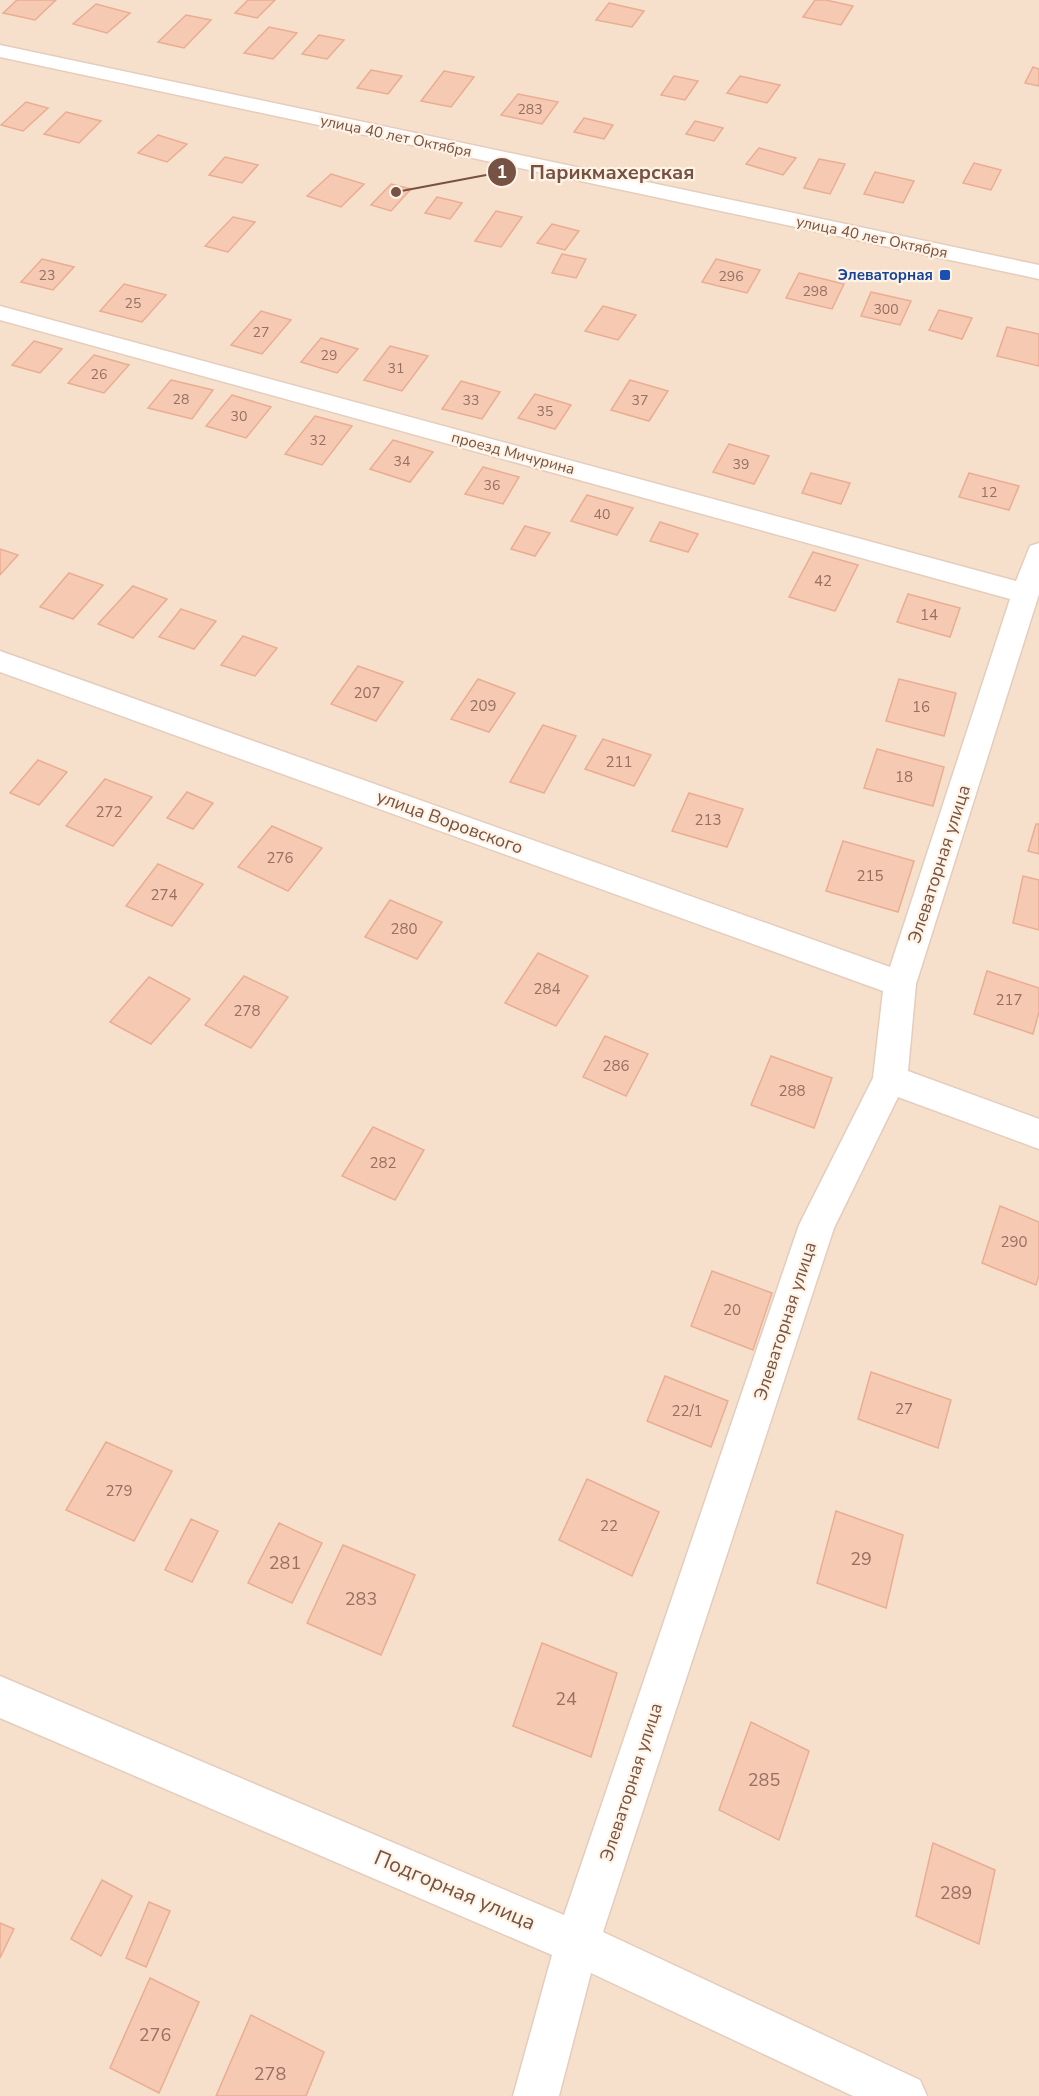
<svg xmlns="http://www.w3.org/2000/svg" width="1039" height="2096" viewBox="0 0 1039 2096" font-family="'Nunito Sans',sans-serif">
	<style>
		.residential { fill: #f6e0cb }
		.building { fill: #f6c9b3; stroke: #eaad92; stroke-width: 1.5 }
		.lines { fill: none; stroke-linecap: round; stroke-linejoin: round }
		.minor-casing { stroke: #e5ccbc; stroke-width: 3 }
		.tertiary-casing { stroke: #e5ccbc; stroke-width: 3 }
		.minor { fill: #fff; fill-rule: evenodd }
		.tertiary { fill: #fff; fill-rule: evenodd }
		.transit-dot { fill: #1a4fb4; stroke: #fff3e5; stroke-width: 2 }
		.labels { text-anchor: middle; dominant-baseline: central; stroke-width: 4.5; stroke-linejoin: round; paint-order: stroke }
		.far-number-label { font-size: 14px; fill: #967060 }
		.far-street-label { font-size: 15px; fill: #765244; stroke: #fff3e5 }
		.far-transit-label { font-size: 15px; font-weight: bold; fill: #164399; stroke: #fff3e5; text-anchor: end }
		.number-label { font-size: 15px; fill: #967060 }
		.street-label { font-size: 18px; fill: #765244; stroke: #fff3e5 }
		.near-number-label { font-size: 18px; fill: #967060 }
		.near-street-label { font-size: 21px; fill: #765244; stroke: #fff3e5 }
		.leader { fill: none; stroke: #765244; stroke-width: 2 }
		.callout-dot { fill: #765244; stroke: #fff3e5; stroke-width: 2 }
		.mark-label { font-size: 18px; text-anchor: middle; font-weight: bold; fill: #fff }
		.callout-label { font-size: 20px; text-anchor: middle; font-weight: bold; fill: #765244; stroke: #fff3e5; stroke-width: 4.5; stroke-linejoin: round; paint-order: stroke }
	</style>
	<rect width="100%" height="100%" fill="#feefdd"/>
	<rect class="residential" x="0" y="0" width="1039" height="2096"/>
	<g class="building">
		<polygon points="17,0 56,0 35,20 3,13"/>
		<polygon points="248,0 275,0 257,18 235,13"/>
		<polygon points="815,0 826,0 853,6 841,25 803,17"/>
		<polygon points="609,3 644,11 632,27 596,20"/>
		<polygon points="96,4 130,13 107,33 73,24"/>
		<polygon points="186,15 211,20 184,48 158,42"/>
		<polygon points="269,27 297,33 273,59 244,53"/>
		<polygon points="319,35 344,40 327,59 302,54"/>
		<polygon points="1033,67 1039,69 1039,86 1025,83"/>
		<polygon points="371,70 402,76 388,94 357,88"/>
		<polygon points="444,71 474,77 451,107 421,101"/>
		<polygon points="674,76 698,81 685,100 661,95"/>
		<polygon points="740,76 780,85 767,103 727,93"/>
		<polygon points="518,94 558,102 542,124 501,115"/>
		<polygon points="26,102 48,108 23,131 1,125"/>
		<polygon points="66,112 101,121 79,143 44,134"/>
		<polygon points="584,118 613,125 604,139 574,132"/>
		<polygon points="695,121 723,128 714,141 686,134"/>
		<polygon points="158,135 187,144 167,162 138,153"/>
		<polygon points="759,148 796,158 783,175 746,164"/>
		<polygon points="225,157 258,165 242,183 209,175"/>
		<polygon points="819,159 845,164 830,194 804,188"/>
		<polygon points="974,163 1001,170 991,190 963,183"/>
		<polygon points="875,172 914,181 903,203 864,194"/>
		<polygon points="331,174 364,184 341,207 307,196"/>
		<polygon points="391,184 411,189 391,211 371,205"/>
		<polygon points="437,197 462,203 450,219 425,213"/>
		<polygon points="496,211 522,217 501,247 475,241"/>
		<polygon points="233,217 255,222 228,252 205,246"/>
		<polygon points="552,224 579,231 565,250 537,243"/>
		<polygon points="562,254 586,259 576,278 552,273"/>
		<polygon points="42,259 74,267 53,290 21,282"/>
		<polygon points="716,259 760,270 747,293 702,282"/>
		<polygon points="799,273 844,284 832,309 786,298"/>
		<polygon points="124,284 166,295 142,322 100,311"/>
		<polygon points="871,292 911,301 900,325 861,316"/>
		<polygon points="603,306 636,315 618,340 585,331"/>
		<polygon points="939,310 972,318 962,339 929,330"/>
		<polygon points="261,311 291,320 262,354 231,345"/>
		<polygon points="1007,327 1039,334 1039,366 997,356"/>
		<polygon points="321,338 358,349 337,373 301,362"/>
		<polygon points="34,341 62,349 40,373 12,365"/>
		<polygon points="390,346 428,356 402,391 364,380"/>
		<polygon points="94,355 129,365 104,393 68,383"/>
		<polygon points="171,380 213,390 192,419 148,408"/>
		<polygon points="630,380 668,391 649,421 611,410"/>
		<polygon points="461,381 500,392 482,419 442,409"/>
		<polygon points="535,394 571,405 555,429 518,418"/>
		<polygon points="232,395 271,407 246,438 206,426"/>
		<polygon points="315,416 352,426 322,465 285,454"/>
		<polygon points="393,440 433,452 410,482 370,469"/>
		<polygon points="729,444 769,456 754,484 713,472"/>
		<polygon points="483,467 519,477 503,504 465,494"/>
		<polygon points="811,473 850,483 841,504 802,493"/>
		<polygon points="969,473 1019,486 1009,510 959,497"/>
		<polygon points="587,495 633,508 617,535 571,521"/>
		<polygon points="660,522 698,534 688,552 650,541"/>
		<polygon points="525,526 550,533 535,556 511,549"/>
		<polygon points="0,549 18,555 0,575"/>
		<polygon points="813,552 858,565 835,611 789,597"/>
		<polygon points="69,573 103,585 73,619 40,607"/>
		<polygon points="133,586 167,599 133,638 98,624"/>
		<polygon points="908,594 960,608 950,637 897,622"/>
		<polygon points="181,609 216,621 194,649 159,637"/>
		<polygon points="243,636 277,648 255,676 221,665"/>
		<polygon points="358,666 403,682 376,721 331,704"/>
		<polygon points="478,679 515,693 489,732 451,719"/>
		<polygon points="899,679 956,693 944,736 886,721"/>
		<polygon points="543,725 576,736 544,793 510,782"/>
		<polygon points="603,739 651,755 634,786 585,769"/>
		<polygon points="877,749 944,767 933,806 864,788"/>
		<polygon points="38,760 67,772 39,805 10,793"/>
		<polygon points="105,779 152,797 113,846 66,826"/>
		<polygon points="187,792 213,803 193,829 167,818"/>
		<polygon points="689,793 743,809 727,847 672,831"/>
		<polygon points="1036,824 1039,824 1039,854 1028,851"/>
		<polygon points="272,826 322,848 288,891 238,867"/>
		<polygon points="843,841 914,861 898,912 826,891"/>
		<polygon points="158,864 203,884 172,926 126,906"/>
		<polygon points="1023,876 1039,880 1039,930 1013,923"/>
		<polygon points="390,900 442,922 417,959 365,937"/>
		<polygon points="538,953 588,976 556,1026 505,1003"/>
		<polygon points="987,971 1039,988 1039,1012 1033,1034 974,1014"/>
		<polygon points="244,976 288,997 251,1048 205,1025"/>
		<polygon points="149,977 190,999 151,1044 110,1022"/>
		<polygon points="605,1036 648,1054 626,1096 583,1077"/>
		<polygon points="771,1056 832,1078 814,1128 751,1105"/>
		<polygon points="373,1127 424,1150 395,1200 342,1176"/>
		<polygon points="1000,1206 1039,1222 1039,1275 1036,1285 982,1263"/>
		<polygon points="712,1271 772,1293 753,1350 691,1326"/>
		<polygon points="871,1372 951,1400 938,1448 858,1419"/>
		<polygon points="665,1376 728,1401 711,1447 647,1421"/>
		<polygon points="106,1442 172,1471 134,1541 66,1510"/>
		<polygon points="587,1479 659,1512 632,1576 559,1540"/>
		<polygon points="836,1511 903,1535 886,1608 817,1583"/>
		<polygon points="191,1519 218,1531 192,1582 165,1570"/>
		<polygon points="279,1523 322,1543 292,1603 248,1583"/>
		<polygon points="343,1545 415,1575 381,1655 307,1623"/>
		<polygon points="542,1643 617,1673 591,1757 513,1726"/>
		<polygon points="751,1722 809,1751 779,1840 719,1810"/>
		<polygon points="933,1843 995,1870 979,1944 916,1916"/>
		<polygon points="102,1880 132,1896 101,1956 71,1939"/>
		<polygon points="149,1902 170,1911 146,1967 126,1958"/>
		<polygon points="0,1923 14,1929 0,1958"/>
		<polygon points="150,1978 199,2002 159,2093 110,2068"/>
		<polygon points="251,2015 324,2052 306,2096 216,2096"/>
	</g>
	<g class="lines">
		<defs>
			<polygon id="minor" points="0,306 1016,581 1030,546 1039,543 1039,594 916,984 908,1071 1039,1119 1039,1149 898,1097 834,1228 603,1932 920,2080 927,2096 853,2096 591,1973 559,2096 513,2096 552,1955 0,1718 0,1676 564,1915 799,1225 873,1078 883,991 0,672 0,651 890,967 1010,599 0,320"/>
			<polygon id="tertiary" points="0,45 1039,265 1039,279 0,57"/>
		</defs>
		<use href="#minor" class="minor-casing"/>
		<use href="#tertiary" class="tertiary-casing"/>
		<use href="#minor" class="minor"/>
		<use href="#tertiary" class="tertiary"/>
	</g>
	<rect class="transit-dot" x="939" y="269" width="12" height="12" rx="3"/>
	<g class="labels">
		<g class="far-number-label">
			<text x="530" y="109">283</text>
			<text x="47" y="275">23</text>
			<text x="731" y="276">296</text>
			<text x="815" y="291">298</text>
			<text x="133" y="303">25</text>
			<text x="886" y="309">300</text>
			<text x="261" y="332">27</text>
			<text x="329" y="355">29</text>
			<text x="396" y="368">31</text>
			<text x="99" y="374">26</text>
			<text x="181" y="399">28</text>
			<text x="471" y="400">33</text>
			<text x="640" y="400">37</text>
			<text x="545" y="411">35</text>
			<text x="239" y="416">30</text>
			<text x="318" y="440">32</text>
			<text x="402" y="461">34</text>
			<text x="741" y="464">39</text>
			<text x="492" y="485">36</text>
			<text x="989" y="492">12</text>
			<text x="602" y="514">40</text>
		</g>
		<g class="far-street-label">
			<text transform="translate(396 136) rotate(12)">улица 40 лет Октября</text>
			<text transform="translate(872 237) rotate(12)">улица 40 лет Октября</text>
			<text transform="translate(513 453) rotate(15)">проезд Мичурина</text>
		</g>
		<g class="far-transit-label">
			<text x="933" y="275">Элеваторная</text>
		</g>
		<g class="number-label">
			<text x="823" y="581">42</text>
			<text x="929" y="615">14</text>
			<text x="367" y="693">207</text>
			<text x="483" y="706">209</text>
			<text x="921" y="707">16</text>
			<text x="619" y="762">211</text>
			<text x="904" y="777">18</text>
			<text x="109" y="812">272</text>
			<text x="708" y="820">213</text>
			<text x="280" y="858">276</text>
			<text x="870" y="876">215</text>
			<text x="164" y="895">274</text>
			<text x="404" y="929">280</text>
			<text x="547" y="989">284</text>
			<text x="1009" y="1000">217</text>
			<text x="247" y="1011">278</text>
			<text x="616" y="1066">286</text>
			<text x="792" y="1091">288</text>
			<text x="383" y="1163">282</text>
			<text x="1014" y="1242">290</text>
			<text x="732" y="1310">20</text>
			<text x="904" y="1409">27</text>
			<text x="687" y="1411">22/1</text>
			<text x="119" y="1491">279</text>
			<text x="609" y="1526">22</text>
		</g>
		<g class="street-label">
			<text transform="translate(450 822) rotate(20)">улица Воровского</text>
			<text transform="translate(939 864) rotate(-72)">Элеваторная улица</text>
			<text transform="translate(785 1321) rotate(-72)">Элеваторная улица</text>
			<text transform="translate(631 1782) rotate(-72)">Элеваторная улица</text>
		</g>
		<g class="near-number-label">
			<text x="861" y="1559">29</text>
			<text x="285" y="1563">281</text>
			<text x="361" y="1599">283</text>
			<text x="566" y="1699">24</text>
			<text x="764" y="1780">285</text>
			<text x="956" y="1893">289</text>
			<text x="155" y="2035">276</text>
			<text x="270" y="2074">278</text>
		</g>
		<g class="near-street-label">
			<text transform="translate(455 1890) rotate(23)">Подгорная улица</text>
		</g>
	</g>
	<path class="leader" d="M396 192L502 172"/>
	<g class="callout-dot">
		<circle cx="396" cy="192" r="6"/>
		<circle cx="502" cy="172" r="15"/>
	</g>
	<g class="mark-label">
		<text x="502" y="178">1</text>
	</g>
	<g class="callout-label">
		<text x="612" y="179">Парикмахерская</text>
	</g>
</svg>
